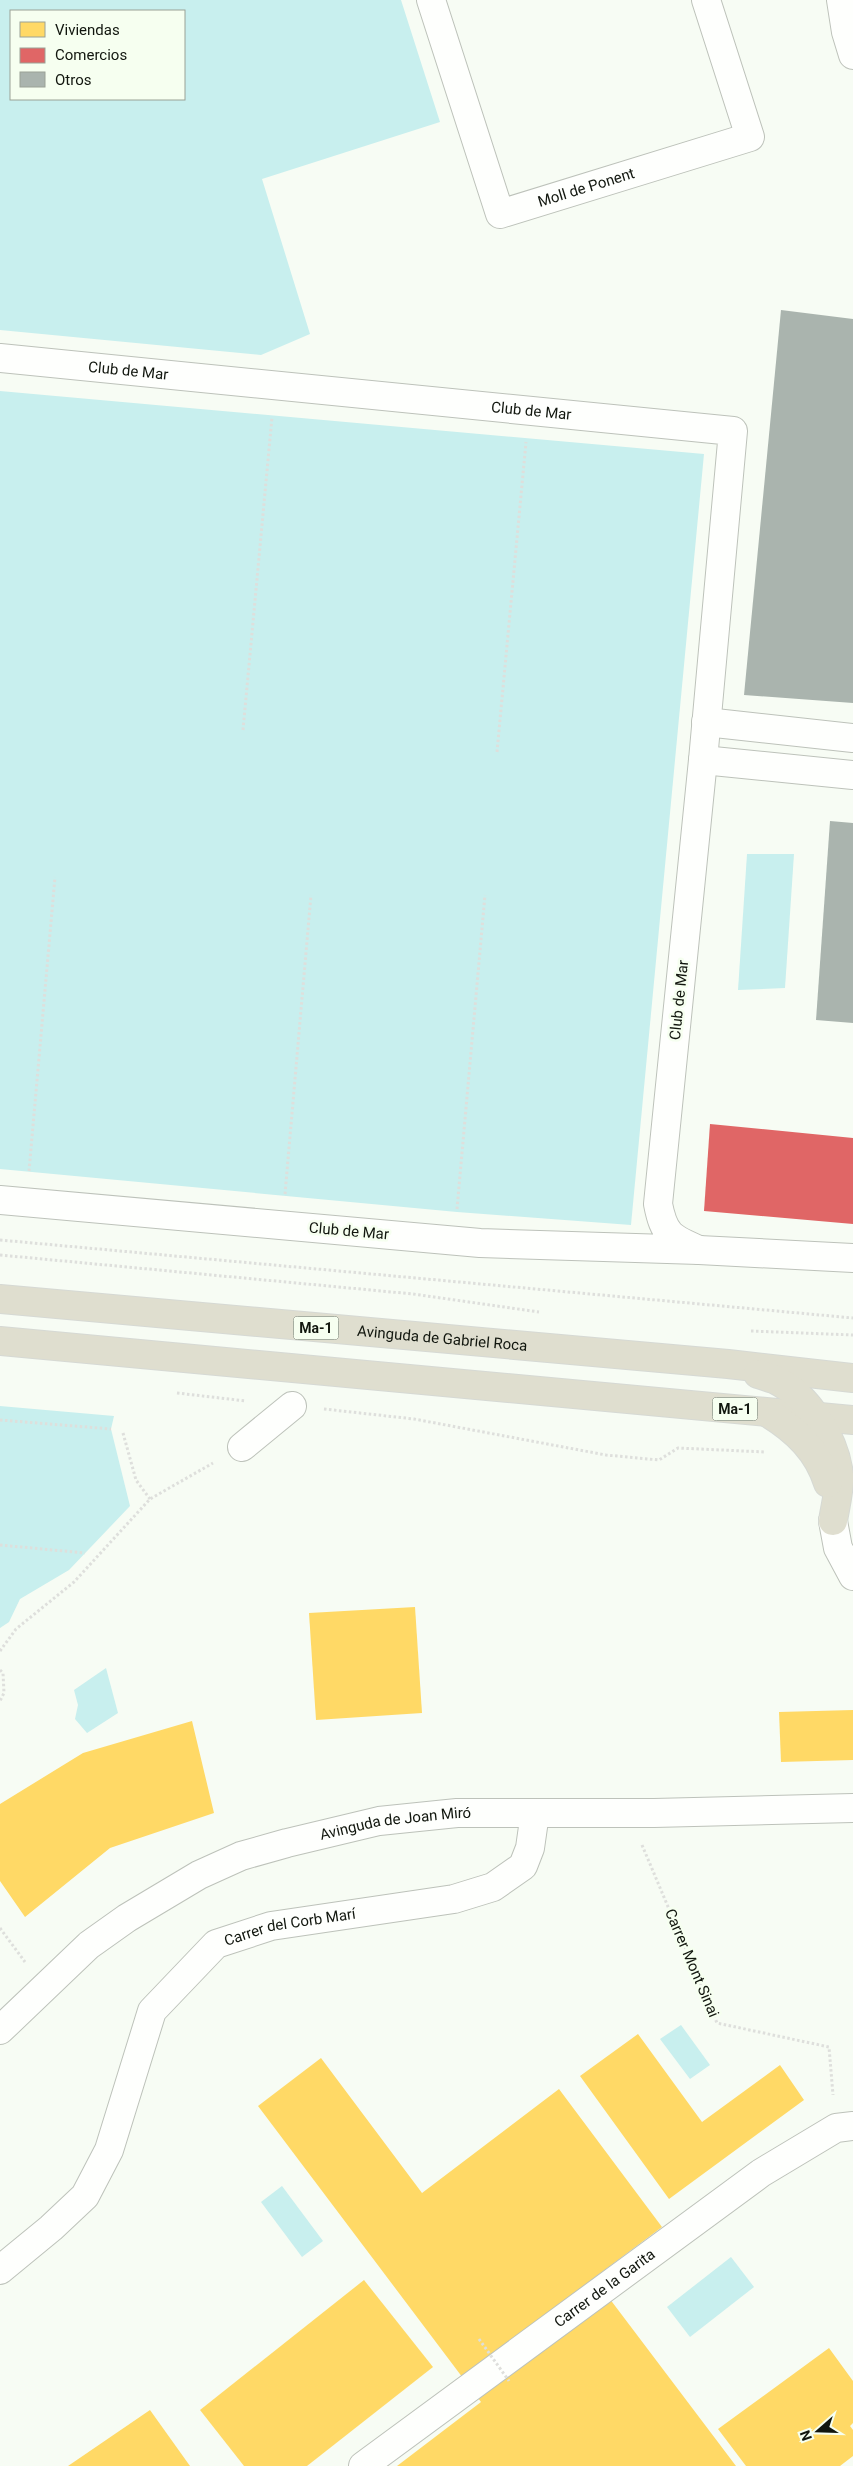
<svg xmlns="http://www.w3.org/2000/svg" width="853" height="2466" viewBox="0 0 853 2466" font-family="Roboto,sans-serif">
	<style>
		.water { fill: #c8efee; fill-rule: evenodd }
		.homes { fill: #ffd966 }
		.shops { fill: #e06666 }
		.building { fill: #aab4ae }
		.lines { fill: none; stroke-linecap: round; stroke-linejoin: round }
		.minor-casing { stroke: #bdc2ba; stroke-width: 30 }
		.highway-casing { stroke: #d6d9d4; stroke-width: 30 }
		.path { stroke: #dedfdc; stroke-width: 3; stroke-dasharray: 2.5 2.5; stroke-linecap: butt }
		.minor { stroke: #fefffd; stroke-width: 28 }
		.highway { stroke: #dfdecf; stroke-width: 28 }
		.path-bridge { stroke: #dedfdc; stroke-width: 3; stroke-dasharray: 2.5 2.5; stroke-linecap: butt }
		.labels { text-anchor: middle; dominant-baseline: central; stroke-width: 5; stroke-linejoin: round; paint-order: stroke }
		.shield { fill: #f6fff0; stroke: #565c52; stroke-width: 1 }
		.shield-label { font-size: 14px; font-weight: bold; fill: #11160e }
		.street-label { font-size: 15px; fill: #11160e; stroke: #f6fff0 }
	</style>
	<rect width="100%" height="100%" fill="#f7fcf4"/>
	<g class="water">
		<path d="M0,0h401l39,122 -178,57 48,155 -49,21 -261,-25zM11,11h173v88h-173z"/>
		<polygon points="0,391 704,454 631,1225 457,1212 0,1169"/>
		<polygon points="747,854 794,854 785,988 738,990"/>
		<polygon points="0,1406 114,1416 111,1429 130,1506 69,1570 20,1599 9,1622 0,1628"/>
		<polygon points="106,1668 118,1713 87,1733 75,1719 78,1705 74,1690"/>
		<polygon points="681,2025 710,2065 690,2079 660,2039"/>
		<polygon points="282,2186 323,2241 302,2257 261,2202"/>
		<polygon points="731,2257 754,2287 690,2337 667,2307"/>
	</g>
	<g class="homes">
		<polygon points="415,1607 422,1713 316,1720 309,1613"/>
		<polygon points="853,1710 853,1760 781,1762 779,1712"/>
		<polygon points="192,1721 214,1813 110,1848 25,1917 0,1881 0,1804 83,1753"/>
		<polygon points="638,2034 702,2122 780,2065 804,2100 669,2199 580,2076"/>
		<polygon points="321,2058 422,2193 559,2089 662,2227 594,2278 736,2466 397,2466 481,2402 258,2106"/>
		<polygon points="364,2280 433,2367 307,2466 244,2466 200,2410"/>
		<polygon points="829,2348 853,2381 853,2423 850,2426 853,2430 853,2456 840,2466 746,2466 718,2429"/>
		<polygon points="150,2410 190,2466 68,2466"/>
	</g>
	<polygon class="shops" points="710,1124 853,1138 853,1224 704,1211"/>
	<g class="building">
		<polygon points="781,310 853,319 853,703 744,695"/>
		<polygon points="830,821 853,823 853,1023 816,1020"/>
	</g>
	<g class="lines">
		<defs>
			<g id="minor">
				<path id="s1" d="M431,0l69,214 250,-77 -44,-137"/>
				<polyline points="841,0 846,32 853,55"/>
				<path id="s2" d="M0,358l733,73 -30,329 -45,444c6,31 13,34 41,46l-219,-7 -480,-43"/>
				<polyline points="706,722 853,738"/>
				<polyline points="703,760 853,775"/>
				<polyline points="699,1250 853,1258"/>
				<polyline points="242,1447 292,1406"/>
				<polyline points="833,1521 838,1548 853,1576"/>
				<path id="s3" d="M0,2030l89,-85 38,-27 72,-43 42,-19 46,-13 92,-22 78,-8h197l199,-5"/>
				<path id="s4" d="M0,2270l51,-42 34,-32 24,-46 43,-139 64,-67 55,-18 183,-27 39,-12 30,-21 7,-18 5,-35"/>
				<path id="s5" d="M363,2466l398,-293 75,-45 17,-2"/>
			</g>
			<g id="highway">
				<path id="s6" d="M0,1299l728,65 125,14"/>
				<polyline points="0,1341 853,1420"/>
				<path d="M758,1374c6,2 13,4 18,6 32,16 59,59 63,95 1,14 -4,32 -6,46"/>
				<path d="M768,1413c28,17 50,38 60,70"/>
			</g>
		</defs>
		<use href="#minor" class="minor-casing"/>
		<use href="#highway" class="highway-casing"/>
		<g class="path">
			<polyline points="243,730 272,417"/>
			<polyline points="497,752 526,442"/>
			<polyline points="29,1171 55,877"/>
			<polyline points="285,1194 311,895"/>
			<polyline points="457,1209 485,895"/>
			<polyline points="0,1240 853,1318"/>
			<polyline points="0,1255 413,1294 539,1312"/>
			<polyline points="751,1331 853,1335"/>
			<polyline points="177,1393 246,1401"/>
			<polyline points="324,1409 414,1419 606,1455 659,1460 678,1448 765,1452"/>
			<polyline points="0,1420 111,1429"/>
			<polyline points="123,1433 136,1480 150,1499"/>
			<polyline points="0,1545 85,1553"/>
			<polyline points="0,1651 16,1629 74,1582 150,1499 213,1463"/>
			<polyline points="0,1670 3,1673 4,1693 0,1701"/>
			<polyline points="642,1845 717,2023 829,2047 833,2095"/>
			<polyline points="0,1928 25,1962"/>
		</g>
		<use href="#minor" class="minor"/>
		<use href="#highway" class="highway"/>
		<polyline class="path-bridge" points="479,2339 509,2381"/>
	</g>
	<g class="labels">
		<g class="shield">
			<rect x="293.5" y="1316.5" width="45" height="23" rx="4"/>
			<rect x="712.5" y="1397.5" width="45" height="23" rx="4"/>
		</g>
		<g class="shield-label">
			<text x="316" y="1328">Ma-1</text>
			<text x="735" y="1409">Ma-1</text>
		</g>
		<g class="street-label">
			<text stroke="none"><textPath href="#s1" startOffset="315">Moll de Ponent</textPath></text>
			<text stroke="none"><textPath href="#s2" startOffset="129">Club de Mar</textPath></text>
			<text stroke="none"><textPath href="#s2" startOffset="534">Club de Mar</textPath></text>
			<text transform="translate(679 1000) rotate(-84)">Club de Mar</text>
			<text transform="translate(349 1231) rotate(5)">Club de Mar</text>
			<text stroke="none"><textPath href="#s6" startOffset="444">Avinguda de Gabriel Roca</textPath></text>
			<text stroke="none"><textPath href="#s3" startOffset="458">Avinguda de Joan Miró</textPath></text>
			<text stroke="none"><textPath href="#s4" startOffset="479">Carrer del Corb Marí</textPath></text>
			<text transform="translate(692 1963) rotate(67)">Carrer Mont Sinai</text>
			<text stroke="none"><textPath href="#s5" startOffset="300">Carrer de la Garita</textPath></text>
		</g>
	</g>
	<rect x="10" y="10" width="175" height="90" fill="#f6fff0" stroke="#9aa296"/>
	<rect x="20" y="22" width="25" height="15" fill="#ffd966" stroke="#9aa296"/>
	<text x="55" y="35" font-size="15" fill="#11160e">Viviendas</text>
	<rect x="20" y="48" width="25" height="15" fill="#e06666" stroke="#9aa296"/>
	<text x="55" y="60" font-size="15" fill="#11160e">Comercios</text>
	<rect x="20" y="72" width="25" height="15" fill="#aab4ae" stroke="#9aa296"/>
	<text x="55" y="85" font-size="15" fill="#11160e">Otros</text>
	<g transform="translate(818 2431) rotate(250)" stroke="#f6fff0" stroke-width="4" paint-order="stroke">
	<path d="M0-4L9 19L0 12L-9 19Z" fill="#11160e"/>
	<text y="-8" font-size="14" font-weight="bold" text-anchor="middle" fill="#11160e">N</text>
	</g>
</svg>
